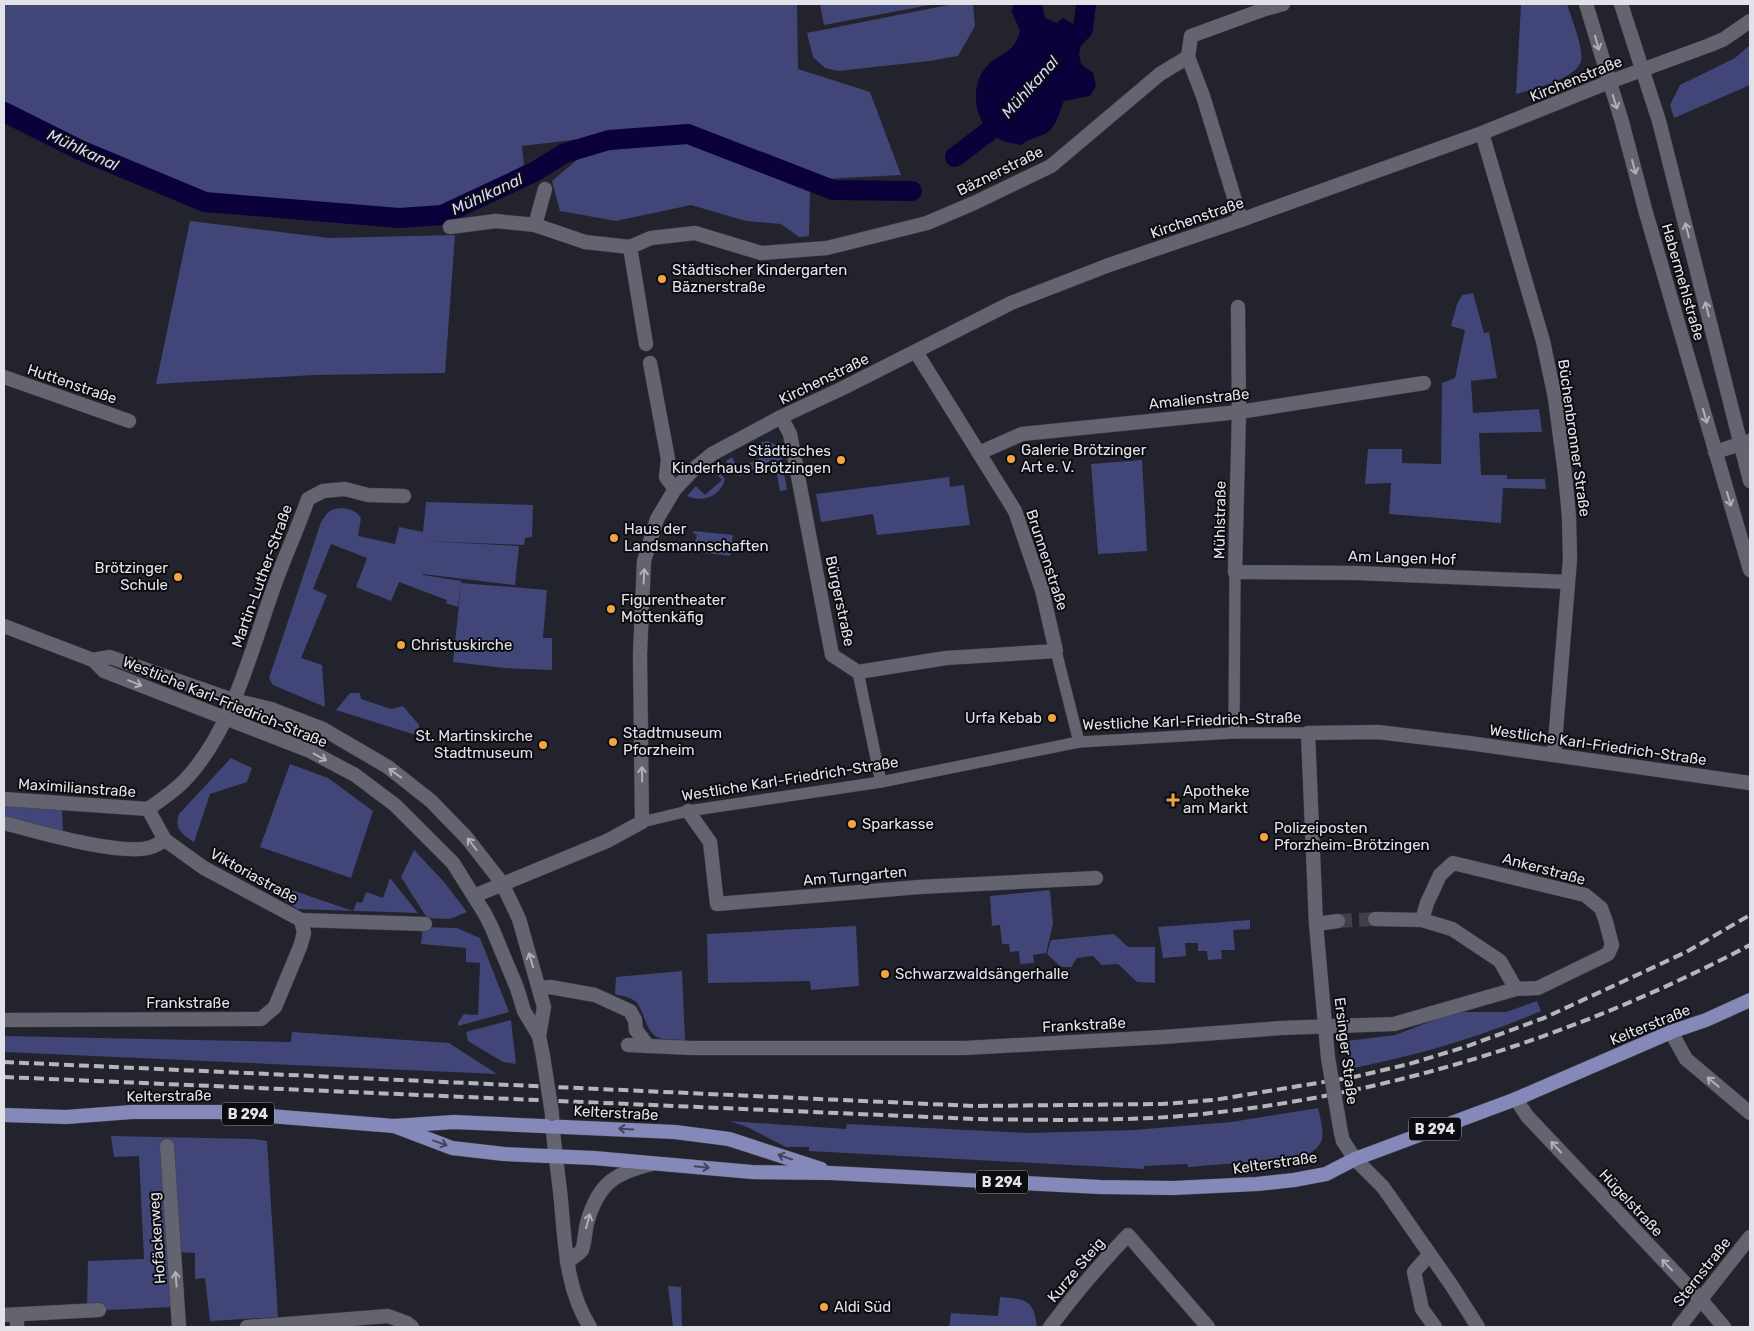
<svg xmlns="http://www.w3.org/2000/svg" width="1754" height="1331" viewBox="0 0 1754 1331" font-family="Rubik,sans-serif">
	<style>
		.green { fill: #424578 }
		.water { fill: #0b0039 }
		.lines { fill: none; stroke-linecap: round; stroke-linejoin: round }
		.canal { stroke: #0b0039; stroke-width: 20 }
		.minor-tunnel { stroke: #3f4048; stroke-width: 14; stroke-dasharray: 14 7; stroke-linecap: butt }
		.pedestrian-casing { stroke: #3f4047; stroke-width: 12 }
		.minor-casing { stroke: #3f4047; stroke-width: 15 }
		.secondary-casing { stroke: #3f4047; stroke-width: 15 }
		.primary-casing { stroke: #3f4047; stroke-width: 15 }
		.pedestrian { stroke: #63646f; stroke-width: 11 }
		.minor { stroke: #63646f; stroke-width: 14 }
		.secondary { stroke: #63646f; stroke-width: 14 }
		.primary { stroke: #8589b9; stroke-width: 14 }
		.rail { stroke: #b5b6bc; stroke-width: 4; stroke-dasharray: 10 5; stroke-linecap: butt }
		.minor-bridge-casing { stroke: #3f4047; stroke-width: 15; stroke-linecap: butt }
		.secondary-bridge-casing { stroke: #3f4047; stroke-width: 15; stroke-linecap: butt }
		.minor-bridge { stroke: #63646f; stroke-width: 14 }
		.secondary-bridge { stroke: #63646f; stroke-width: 14 }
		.oneway { stroke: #afb0b8 }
		.oneway2 { stroke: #42445c }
		.poi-dot { fill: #f2a541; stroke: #0c0c10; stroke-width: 2 }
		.labels { text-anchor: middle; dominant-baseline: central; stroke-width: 4; stroke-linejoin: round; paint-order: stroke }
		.shield { fill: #0c0c10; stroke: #a2a2a8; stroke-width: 1 }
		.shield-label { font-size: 14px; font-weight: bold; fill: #e2e3e9 }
		.street-label { font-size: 15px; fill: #e2e3e9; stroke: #0c0c10 }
		.poi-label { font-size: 15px; fill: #e2e3e9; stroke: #0c0c10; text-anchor: start }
		.water-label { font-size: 16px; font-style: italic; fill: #d1d6fd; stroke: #0c0c10 }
	</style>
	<rect width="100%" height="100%" fill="#22232c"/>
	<g class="green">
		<polygon points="4,4 797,4 798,69 870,92 901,175 823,179 690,126 522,146 524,165 437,212 207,198 69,140 4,107"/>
		<polygon points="820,4 935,4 824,25"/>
		<polygon points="953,4 973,4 975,26 958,56 929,61 838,71 825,68 813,57 807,33"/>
		<path d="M1521,4h46c4,13 17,44 14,57 -5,18 -48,28 -65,33z"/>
		<polygon points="1750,45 1750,85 1674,118 1670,105 1680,85 1735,58"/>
		<polygon points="687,141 810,192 809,236 799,237 781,224 746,221 691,205 616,221 560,211 552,181 585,153"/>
		<polygon points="190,221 329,238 455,235 445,373 315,375 156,384"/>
		<polygon points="1473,293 1484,333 1489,332 1497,378 1471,381 1473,413 1539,409 1542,432 1479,433 1481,475 1507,475 1507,479 1545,479 1546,489 1503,488 1501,523 1389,514 1391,483 1365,484 1368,449 1402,449 1402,463 1441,464 1442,383 1455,378 1465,330 1451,326 1457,304 1462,295"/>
		<polygon points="767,441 776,445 780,450 787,490 780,491 774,459 740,476 734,474 726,461 732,457 738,469 766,455 760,443"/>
		<polygon points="1142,460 1147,551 1098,554 1091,464"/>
		<path d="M716,468l9,11c-5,18 -22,24 -38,17l9,-10 9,9 17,-15 -9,-10z"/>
		<polygon points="949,477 950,487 964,485 970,525 877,535 873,514 821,522 816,494"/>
		<path d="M426,502l107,3 -1,32 -7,1 -1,7 -99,-4 94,5 -4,39 -92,-11v1l38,6v2l86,7 -4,48h9v32l-48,-2 -51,-6 8,-77 -3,22 -12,-4 1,-3 -48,-18 -8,19 -35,-14 11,-29 -36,-14 -18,45 14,6 -26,63 21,7 3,42 -52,-22 -4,-7 52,-156c3,-4 6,-10 11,-12 10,-4 24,-1 29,8l-3,18 37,8 4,-17 24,5z"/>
		<polygon points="694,531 733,535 730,556 699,552 700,548 693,547 697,535 693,533"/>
		<polygon points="350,693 360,693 361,699 391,709 403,706 419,725 419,736 336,710"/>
		<path d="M231,758l21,10 -5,14 -37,12 -16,48c-12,-8 -20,-13 -15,-28z"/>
		<polygon points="290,764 328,778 373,811 351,878 260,847"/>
		<polygon points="4,800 62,806 63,835 4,818"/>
		<polygon points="414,850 444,882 467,912 450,919 427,918 401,877"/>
		<polygon points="250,876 353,911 357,902 362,903 366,892 383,898 390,878 418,913 297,909"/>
		<polygon points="1050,890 1053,924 1046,953 1033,955 1034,963 1020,964 1019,951 1010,952 1009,944 1002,944 1000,925 992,926 990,896"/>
		<polygon points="1250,920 1250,929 1233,930 1235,950 1221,950 1222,959 1208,960 1207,951 1198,951 1198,943 1185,943 1186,956 1163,958 1158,927"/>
		<polygon points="856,926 859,986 811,990 810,981 708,983 707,934"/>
		<polygon points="423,927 457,928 480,938 509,1012 458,1026 458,1022 464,1014 478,1015 480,963 466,962 466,948 421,944"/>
		<polygon points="1114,934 1128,947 1155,947 1155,983 1137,982 1118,964 1102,965 1093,956 1077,958 1071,967 1061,967 1047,954 1051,940"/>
		<path d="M682,971l3,69c-27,-1 -33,2 -42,-26 -2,-4 -4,-10 -8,-13 -5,-4 -14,-5 -20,-7l1,-17z"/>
		<path d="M1537,1001l4,10c-62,27 -126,45 -192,58l-2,-28 48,-6 60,-23h51z"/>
		<polygon points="511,1020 516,1064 503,1062 468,1041 466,1032"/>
		<polygon points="292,1032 449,1043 497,1074 4,1052 4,1036 291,1042"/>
		<path d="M1318,1108c6,26 11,38 -18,50l-112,9 -1,-3 -43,2v3l-335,-18v-4h-23l-39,-20 -18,-6 117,8 1,-5 182,9 104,-3 98,-8z"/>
		<polygon points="111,1136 254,1139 267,1141 278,1317 210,1321 205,1278 195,1279 195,1253 174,1252 172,1307 87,1311 88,1261 144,1259 139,1156 114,1157"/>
		<polygon points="668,1286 681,1287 682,1327 673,1327"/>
		<path d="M1000,1297c25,2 34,2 37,30h-88l2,-14 47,3z"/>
	</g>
	<path class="water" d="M1013,4h29l3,14 12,5 6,-5 25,15 -6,8 -3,12 2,11 12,9 3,13 -6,10 -26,5c-5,11 -8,29 -21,34 -9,3 -14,4 -22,10 -9,-2 -20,-3 -28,-10 -20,-16 -23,-51 -6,-69 14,-15 26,-10 33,-35l-8,-19z"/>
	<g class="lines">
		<g class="canal">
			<polyline points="1064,49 1083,29 1086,4"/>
			<polyline points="4,112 80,150 205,202 399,218 442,215 534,172 565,153 609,140 688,134 833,190 912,191"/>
			<polyline points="955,157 989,131 1008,111"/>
		</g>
		<polyline class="minor-tunnel" points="1338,921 1375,919"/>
		<defs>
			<g id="pedestrian">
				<polyline points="1056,651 1079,742"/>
				<polyline points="858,672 881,782"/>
				<polyline points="1234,733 1235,572"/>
				<polyline points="642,822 688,811 881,782 1079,742 1234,733 1308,733"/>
			</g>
			<g id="minor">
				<polyline points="1188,57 1191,36 1265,9 1283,4"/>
				<polyline points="1482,133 1543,341 1555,398 1565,474 1569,517 1570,559 1554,755"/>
				<polyline points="535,225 545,189"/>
				<polyline points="450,227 496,221 535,225 585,242 630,247 651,238 695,233 761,253 827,248 927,223 974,203 1051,166 1160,74 1188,57 1203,96 1241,220"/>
				<polyline points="630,247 646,344"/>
				<polyline points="1238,307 1239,412 1235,572 1357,573 1568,582"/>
				<polyline points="650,363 668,459 666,477 675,489"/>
				<polyline points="4,377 129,421"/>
				<polyline points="781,417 790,434 832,655 858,672 946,658 1056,651 1042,590 1015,511 916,352"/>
				<polyline points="1715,452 1750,441"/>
				<polyline points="979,453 1022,434 1239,412 1424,383"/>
				<polyline points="4,799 148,809 165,840 204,868 301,920 425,924"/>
				<path d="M148,809c13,-9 25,-17 36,-28 46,-47 66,-126 87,-186 11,-33 26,-64 37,-96l15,-8 22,-2 23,6 36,1"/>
				<polyline points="688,811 710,842 717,904 919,887 1096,878"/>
				<path d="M4,823c30,8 119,34 147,24 5,-1 10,-5 14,-7"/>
				<polyline points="474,896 607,841 642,822 640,654 644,561 657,519 675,489 695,468 712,454 781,417 843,388 1011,303 1109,265 1241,220 1482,133 1609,82 1710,45 1724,39 1750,21"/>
				<polyline points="1375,919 1422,920 1452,929 1500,961 1516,989"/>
				<polyline points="1316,924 1338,921"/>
				<polyline points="539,988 550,987 595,995 630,1011 635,1020 636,1030 648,1046"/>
				<polyline points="4,1020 261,1019 275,1007 300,947 304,933 301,920"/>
				<polyline points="1671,1032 1686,1059 1750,1113"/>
				<polyline points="628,1045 691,1048 965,1048 1163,1037 1281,1028 1394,1024 1516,989 1538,988 1608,954 1612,945 1606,922 1601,908 1585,895 1453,863 1440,875 1427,903 1422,920"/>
				<polyline points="1328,1058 1316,924 1308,733 1378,732 1469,743 1750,783"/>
				<polyline points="1516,1099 1527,1116 1701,1300 1724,1327"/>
				<polyline points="1341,1133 1343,1141 1355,1159 1383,1187 1452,1286 1478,1327"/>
				<polyline points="167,1146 179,1327"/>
				<polyline points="1429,1255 1414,1272 1422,1309 1435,1327"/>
				<polyline points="4,1315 99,1310"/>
				<polyline points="17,1327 17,1315"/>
				<polyline points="247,1327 388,1316 407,1323 412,1327"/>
				<path d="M1050,1327c24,-32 50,-63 78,-92l80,92"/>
				<polyline points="1679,1327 1750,1237"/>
			</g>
			<g id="secondary">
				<polyline points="1586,4 1622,122 1646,213 1750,570"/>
				<polyline points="1621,4 1659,121 1750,481"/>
				<polyline points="4,626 93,660 104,671 310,751 355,775 395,805 453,863 485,914 492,928 517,988 524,1011 539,1036"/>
				<polyline points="93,660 110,657 233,700 271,709 323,729 388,767 431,801 466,837 502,883 519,919 544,1007 539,1036 543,1056"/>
				<path d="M552,1115c1,26 5,50 8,76 5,45 4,96 30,136"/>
				<path d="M567,1262c4,-3 12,-8 15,-12 3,-8 3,-19 5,-27 11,-39 27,-50 65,-59"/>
			</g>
			<g id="primary">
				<polyline points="4,1115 66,1117 132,1112 220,1112 394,1126 454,1122 675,1132 729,1139 821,1169"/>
				<polyline points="394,1126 452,1148 504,1154 594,1158 752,1172 831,1173 1100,1187 1173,1188 1257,1184 1294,1180 1326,1174 1355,1159 1516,1099 1671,1032 1706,1020 1750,1000"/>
			</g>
		</defs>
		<use href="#pedestrian" class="pedestrian-casing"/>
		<use href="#minor" class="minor-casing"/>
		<use href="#secondary" class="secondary-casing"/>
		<use href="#primary" class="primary-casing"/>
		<use href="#pedestrian" class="pedestrian"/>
		<use href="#minor" class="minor"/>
		<use href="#secondary" class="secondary"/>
		<use href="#primary" class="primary"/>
		<g class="rail">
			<polyline points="4,1062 974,1106 1162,1104 1214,1100 1354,1077 1409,1064 1465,1047 1544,1018 1639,974 1686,952 1750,915"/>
			<path d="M4,1077l971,42c64,1 129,2 194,-2 204,-16 401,-77 581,-172"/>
		</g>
		<defs>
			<polyline id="minor-bridge" points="1328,1058 1341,1133"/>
			<polyline id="secondary-bridge" points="543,1056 552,1114"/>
		</defs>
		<use href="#minor-bridge" class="minor-bridge-casing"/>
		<use href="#secondary-bridge" class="secondary-bridge-casing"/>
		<use href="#minor-bridge" class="minor-bridge"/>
		<use href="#secondary-bridge" class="secondary-bridge"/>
	</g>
	<defs><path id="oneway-shaft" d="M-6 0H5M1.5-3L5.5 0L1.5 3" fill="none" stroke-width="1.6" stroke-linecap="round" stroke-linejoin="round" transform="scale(1.25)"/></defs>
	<g class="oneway">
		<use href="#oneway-shaft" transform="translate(1597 43) rotate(74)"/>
		<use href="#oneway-shaft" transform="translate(1615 102) rotate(72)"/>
		<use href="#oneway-shaft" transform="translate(1634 167) rotate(75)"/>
		<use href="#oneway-shaft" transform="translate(1687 230) rotate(-105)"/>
		<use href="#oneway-shaft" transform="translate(1707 309) rotate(-104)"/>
		<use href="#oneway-shaft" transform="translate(1705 416) rotate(74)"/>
		<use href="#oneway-shaft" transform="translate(1729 499) rotate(74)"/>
		<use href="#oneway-shaft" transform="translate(644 576) rotate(-87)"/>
		<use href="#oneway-shaft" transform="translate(135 683) rotate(22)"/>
		<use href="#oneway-shaft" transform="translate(320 757) rotate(29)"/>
		<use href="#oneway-shaft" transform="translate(395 773) rotate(-144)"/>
		<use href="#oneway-shaft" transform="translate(642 774) rotate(-91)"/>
		<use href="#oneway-shaft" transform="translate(472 844) rotate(-127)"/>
		<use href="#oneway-shaft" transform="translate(531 960) rotate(-106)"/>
		<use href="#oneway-shaft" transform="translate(1713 1082) rotate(-140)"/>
		<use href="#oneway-shaft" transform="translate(1556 1147) rotate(-133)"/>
		<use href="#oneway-shaft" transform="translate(588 1221) rotate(-74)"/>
		<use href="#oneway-shaft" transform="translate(1667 1265) rotate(-133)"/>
		<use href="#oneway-shaft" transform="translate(176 1279) rotate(-94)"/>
	</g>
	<g class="oneway2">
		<use href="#oneway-shaft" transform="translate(626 1129) rotate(-177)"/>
		<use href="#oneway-shaft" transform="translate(440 1143) rotate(20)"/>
		<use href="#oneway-shaft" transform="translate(785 1157) rotate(-161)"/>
		<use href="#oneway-shaft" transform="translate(702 1167) rotate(6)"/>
	</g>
	<g class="poi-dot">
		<circle cx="662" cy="279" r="5"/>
		<circle cx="1011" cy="459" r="5"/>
		<circle cx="841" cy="460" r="5"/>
		<circle cx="614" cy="538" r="5"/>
		<circle cx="178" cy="577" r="5"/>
		<circle cx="611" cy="609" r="5"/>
		<circle cx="401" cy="645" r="5"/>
		<circle cx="1052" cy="718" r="5"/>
		<circle cx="613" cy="742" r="5"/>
		<circle cx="543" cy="745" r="5"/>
		<path d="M1170.5 792.5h5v5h5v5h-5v5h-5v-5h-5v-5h5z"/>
		<circle cx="852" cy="824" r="5"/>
		<circle cx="1264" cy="837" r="5"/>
		<circle cx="885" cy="974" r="5"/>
		<circle cx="824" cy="1307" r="5"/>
	</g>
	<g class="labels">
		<g class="shield">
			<rect x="222" y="1102.5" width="52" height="23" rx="4"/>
			<rect x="1409" y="1117.5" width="52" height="23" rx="4"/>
			<rect x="976" y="1170.5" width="52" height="23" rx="4"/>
		</g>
		<g class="shield-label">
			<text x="248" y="1114">B 294</text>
			<text x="1435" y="1129">B 294</text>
			<text x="1002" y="1182">B 294</text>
		</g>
		<g class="street-label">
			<text transform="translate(1576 79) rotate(-22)">Kirchenstraße</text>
			<text transform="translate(1000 171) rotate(-26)">Bäznerstraße</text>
			<text transform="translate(1197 218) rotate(-19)">Kirchenstraße</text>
			<text transform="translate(1683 282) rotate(74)">Habermehlstraße</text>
			<text transform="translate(824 379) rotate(-26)">Kirchenstraße</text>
			<text transform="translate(72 384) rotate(19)">Huttenstraße</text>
			<text transform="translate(1199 399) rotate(-6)">Amalienstraße</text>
			<text transform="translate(1574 438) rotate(82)">Büchenbronner Straße</text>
			<text transform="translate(1220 520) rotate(-89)">Mühlstraße</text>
			<text transform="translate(1402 558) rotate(2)">Am Langen Hof</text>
			<text transform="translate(1047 560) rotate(72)">Brunnenstraße</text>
			<text transform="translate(262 576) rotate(-70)">Martin-Luther-Straße</text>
			<text transform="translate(840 601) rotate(78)">Bürgerstraße</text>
			<text transform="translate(225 702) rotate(22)">Westliche Karl-Friedrich-Straße</text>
			<text transform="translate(1192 721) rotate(-2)">Westliche Karl-Friedrich-Straße</text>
			<text transform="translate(1598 745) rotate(8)">Westliche Karl-Friedrich-Straße</text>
			<text transform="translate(790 779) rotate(-9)">Westliche Karl-Friedrich-Straße</text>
			<text transform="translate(77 788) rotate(4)">Maximilianstraße</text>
			<text transform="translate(1544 869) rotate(15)">Ankerstraße</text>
			<text transform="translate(254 876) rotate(29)">Viktoriastraße</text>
			<text transform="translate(855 876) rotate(-5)">Am Turngarten</text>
			<text x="188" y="1003">Frankstraße</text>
			<text transform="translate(1084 1025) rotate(-3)">Frankstraße</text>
			<text transform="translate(1650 1025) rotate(-22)">Kelterstraße</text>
			<text transform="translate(1346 1051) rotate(83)">Ersinger Straße</text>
			<text transform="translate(169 1096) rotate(-1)">Kelterstraße</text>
			<text transform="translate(616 1113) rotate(3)">Kelterstraße</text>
			<text transform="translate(1275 1163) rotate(-8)">Kelterstraße</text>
			<text transform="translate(1631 1203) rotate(47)">Hügelstraße</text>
			<text transform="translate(157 1238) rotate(-94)">Hofäckerweg</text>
			<text transform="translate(1076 1270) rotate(-50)">Kurze Steig</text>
			<text transform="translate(1702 1272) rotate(-52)">Sternstraße</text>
		</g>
		<g class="poi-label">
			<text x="672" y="270">Städtischer Kindergarten<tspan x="672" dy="17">Bäznerstraße</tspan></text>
			<text x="1021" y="450">Galerie Brötzinger<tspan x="1021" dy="17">Art e. V.</tspan></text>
			<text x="831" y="451" text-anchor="end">Städtisches<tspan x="831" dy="17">Kinderhaus Brötzingen</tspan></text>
			<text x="624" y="529">Haus der<tspan x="624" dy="17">Landsmannschaften</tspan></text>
			<text x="168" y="568" text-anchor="end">Brötzinger<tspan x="168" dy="17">Schule</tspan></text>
			<text x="621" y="600">Figurentheater<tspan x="621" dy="17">Mottenkäfig</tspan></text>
			<text x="411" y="645">Christuskirche</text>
			<text x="1042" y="718" text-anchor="end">Urfa Kebab</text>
			<text x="623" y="733">Stadtmuseum<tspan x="623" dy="17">Pforzheim</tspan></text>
			<text x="533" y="736" text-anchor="end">St. Martinskirche<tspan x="533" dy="17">Stadtmuseum</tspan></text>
			<text x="1183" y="791">Apotheke<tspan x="1183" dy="17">am Markt</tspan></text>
			<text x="862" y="824">Sparkasse</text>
			<text x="1274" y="828">Polizeiposten<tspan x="1274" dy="17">Pforzheim-Brötzingen</tspan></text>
			<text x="895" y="974">Schwarzwaldsängerhalle</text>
			<text x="834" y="1307">Aldi Süd</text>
		</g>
		<g class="water-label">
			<text transform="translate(1030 87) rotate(-48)">Mühlkanal</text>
			<text transform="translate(83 150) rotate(25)">Mühlkanal</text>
			<text transform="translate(487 194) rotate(-25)">Mühlkanal</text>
		</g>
	</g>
	<rect width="1754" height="1331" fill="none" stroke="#e2e3e9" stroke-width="10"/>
</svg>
